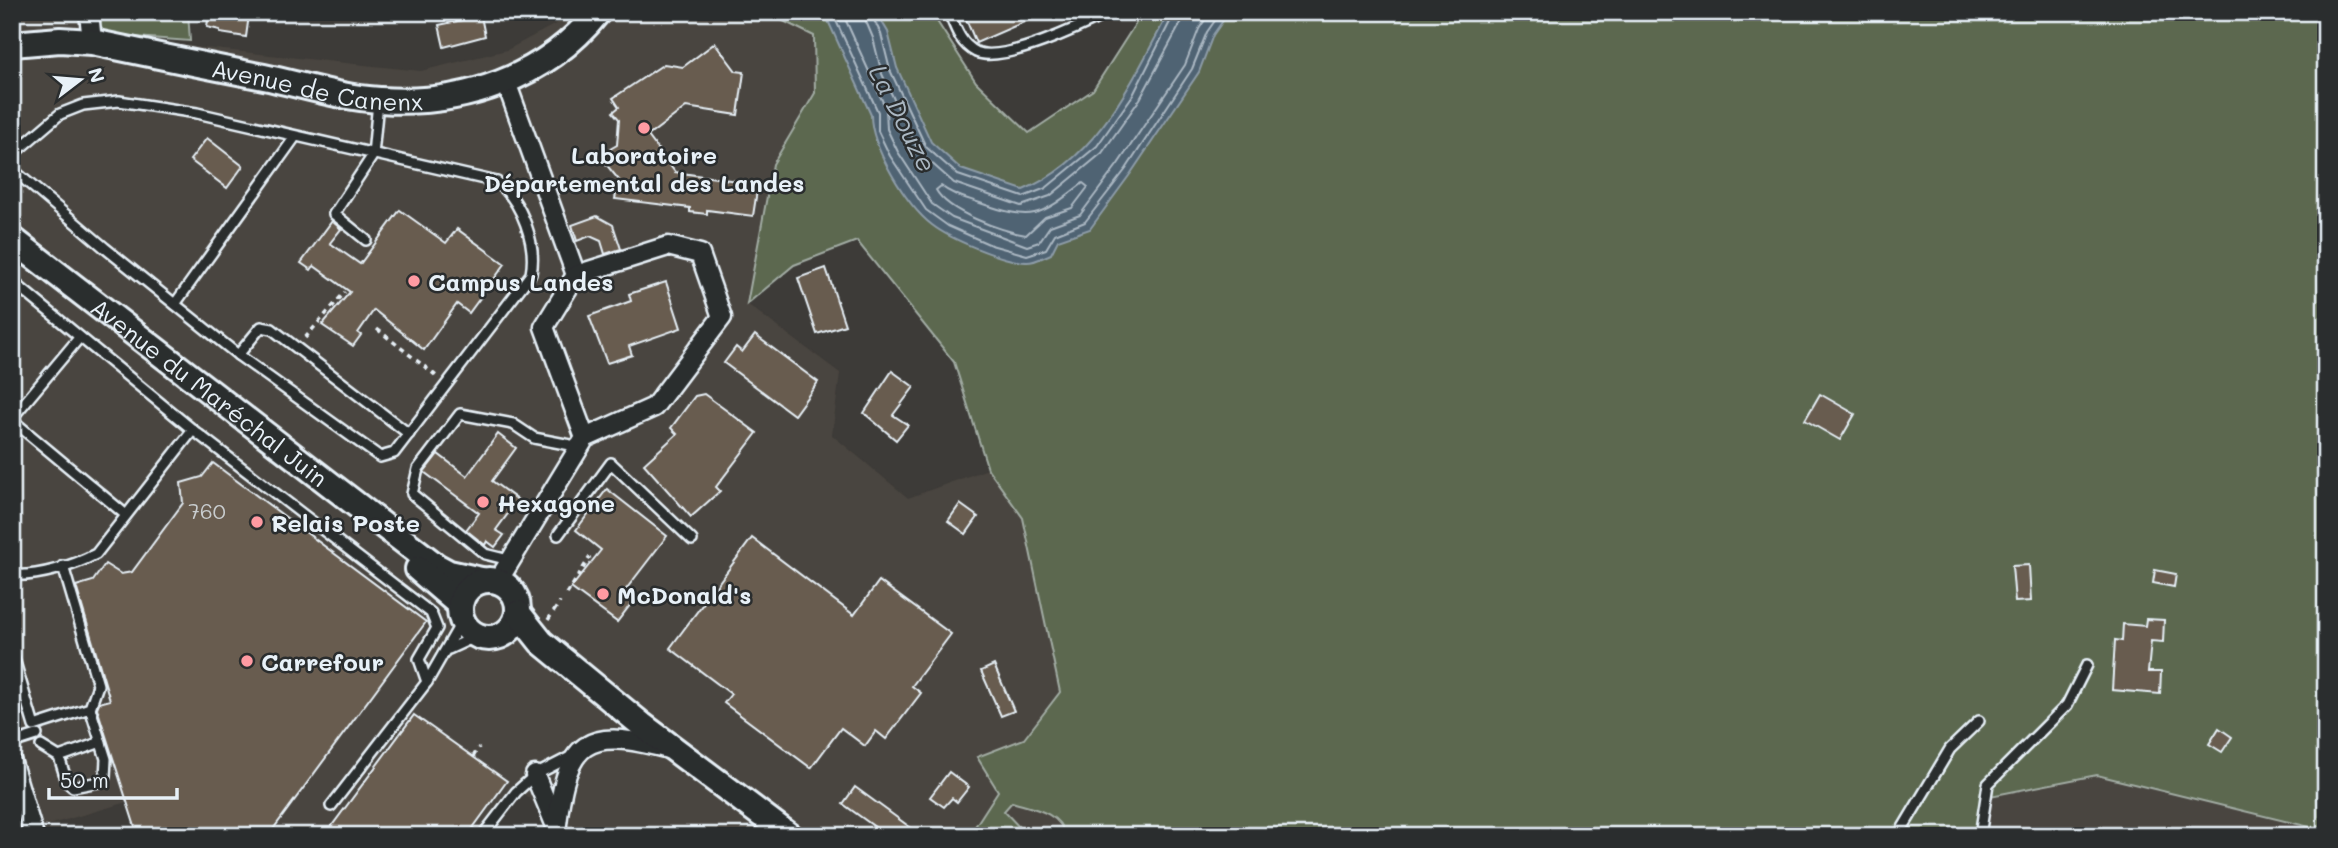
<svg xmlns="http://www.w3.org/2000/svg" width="2338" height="848" viewBox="0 0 2338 848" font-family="Mali,sans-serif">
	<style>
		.built { fill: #4a453f }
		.green { fill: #5b6850; stroke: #a2aca4; stroke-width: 2 }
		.water { fill: #506373; stroke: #8d9ca8; stroke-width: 2 }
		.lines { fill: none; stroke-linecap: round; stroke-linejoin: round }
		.shore { stroke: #abb8c3; stroke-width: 2 }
		.building { fill: #685c4f; stroke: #e8f1f8; stroke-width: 2 }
		.service-casing { stroke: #e8f1f8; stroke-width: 14 }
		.minor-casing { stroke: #e8f1f8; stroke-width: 23 }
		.secondary-casing { stroke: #e8f1f8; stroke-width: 30 }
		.path { stroke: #e8f1f8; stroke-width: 3.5; stroke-dasharray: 5 5; stroke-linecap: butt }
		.service { stroke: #2a2d2e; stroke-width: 9 }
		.minor { stroke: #2a2d2e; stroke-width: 18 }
		.secondary { stroke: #2a2d2e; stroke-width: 24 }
		.poi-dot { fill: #ff9aa2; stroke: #2a2d2e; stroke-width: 2.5 }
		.labels { text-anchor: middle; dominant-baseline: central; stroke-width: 5; stroke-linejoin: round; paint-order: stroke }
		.number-label { font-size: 21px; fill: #c8ccce }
		.street-label { font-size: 24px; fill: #e8f1f8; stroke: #2a2d2e }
		.poi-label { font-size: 24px; font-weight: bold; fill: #e8f1f8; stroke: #2a2d2e; text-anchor: start }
		.water-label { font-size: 26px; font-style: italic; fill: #abb8c3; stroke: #2a2d2e }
	</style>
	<rect width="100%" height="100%" fill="#3d3b38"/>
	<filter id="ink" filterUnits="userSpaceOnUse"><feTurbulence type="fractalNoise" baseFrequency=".0143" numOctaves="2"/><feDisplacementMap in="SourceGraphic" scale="14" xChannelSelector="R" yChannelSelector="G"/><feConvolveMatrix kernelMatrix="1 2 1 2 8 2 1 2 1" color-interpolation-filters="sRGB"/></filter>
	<g filter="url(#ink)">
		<g class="built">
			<polygon points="12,12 82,12 82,35 421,71 507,50 578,12 765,12 814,36 815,93 773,164 747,304 840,373 832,435 908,498 988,469 1023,518 1060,692 1024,739 977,757 998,791 969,836 570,836 522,792 490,836 142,836 131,801 41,827 12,724"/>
			<polygon points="2097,775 2326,831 2326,836 1982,836 1990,796"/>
			<polygon points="1012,802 1050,814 1064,828 1065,836 1011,836 1020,827 1004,811"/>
		</g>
		<g class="green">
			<polygon points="98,12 188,12 190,41 108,35 98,25"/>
			<path d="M765,12h166l45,70 53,51 64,-43 50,-78h1183v819l-229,-56 -107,21 -8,40h-917c-4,-24 -34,-28 -53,-34l-8,9 16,17 -9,8h-42l29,-45 -21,-34 47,-18 36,-47 -37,-174 -35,-49 -34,-107 -97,-121 -63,24 -47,39 26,-140 42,-71 -1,-57z"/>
		</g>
		<path class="water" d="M824,12h52l12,20 9,36 34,74 30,27 62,21c75,-30 110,-111 146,-178h60l-16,23 -14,37 -68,101 -41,56 -32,11 -7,14c-8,3 -17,9 -25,8 -24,-1 -76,-23 -94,-37 -26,-20 -61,-78 -61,-110z"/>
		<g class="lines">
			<g class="shore">
				<polyline points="832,12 878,112 878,131 890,156 926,210 948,226 991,245 1027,255 1046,249 1055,234 1085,222 1126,169 1192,69 1207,32 1221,12"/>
				<polyline points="842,12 886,109 887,129 898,152 932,204 952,218 1027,246 1039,242 1050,226 1080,215 1118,164 1185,65 1199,29 1210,12"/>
				<polyline points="862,12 873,38 882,74 919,152 954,183 1021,206 1050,196 1102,153 1140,99 1182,21 1183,12"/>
				<polyline points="870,12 881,34 890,70 926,147 958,175 1023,197 1046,188 1097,146 1133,95 1175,12"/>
				<path d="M1083,183l5,4 -16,21 -27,9 -19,18c-25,-4 -78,-23 -90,-45l5,-4c11,9 25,12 39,17 54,19 59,14 103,-20z"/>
			</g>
		</g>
		<g class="building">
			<polygon points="209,12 249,15 246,37 220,33 220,30 207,27"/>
			<polygon points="963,12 1047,12 976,43"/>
			<polygon points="481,16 485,36 444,47 439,25"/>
			<polygon points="715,43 736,71 744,72 738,115 686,107 648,136 675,172 758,184 753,216 707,210 707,214 690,212 690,208 615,199 619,180 605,163 615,157 610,149 617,145 619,119 613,112 619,107 613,98 664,64 683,67"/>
			<polygon points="207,138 243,166 227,188 190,160"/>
			<polygon points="400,210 446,243 457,229 505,264 469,313 457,304 424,350 374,310 358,333 361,335 353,346 322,325 350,292 314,266 311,270 301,263 332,221 341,229 330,243 360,264"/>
			<polygon points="597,216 613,225 621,249 605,254 601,241 590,236 577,241 572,225"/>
			<polygon points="826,268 845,325 817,334 798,278"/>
			<polygon points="666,282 681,328 629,346 632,355 607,363 589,316 631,301 629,294"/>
			<polygon points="755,335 818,382 794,415 724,363 736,347 742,352"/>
			<polygon points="892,371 914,387 893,415 908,425 896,440 864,413"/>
			<polygon points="704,394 757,433 716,487 720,491 691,517 644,464 677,434 671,428 695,396"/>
			<polygon points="1820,394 1855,414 1840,440 1805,420"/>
			<polygon points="498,434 516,448 492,481 518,500 496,530 504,535 495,547 487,541 485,545 466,530 479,513 424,472 438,454 467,476"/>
			<polygon points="213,463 426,622 268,836 138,836 97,708 99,703 110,700 76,586 93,581 105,564 121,574 132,572 183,503 181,483 202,477"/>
			<polygon points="607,489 667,536 624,592 634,600 617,622 571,588 601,550 576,530"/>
			<polygon points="960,504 978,517 966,534 948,521"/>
			<polygon points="752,538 854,615 879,581 951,634 912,686 921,693 886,739 876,731 865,746 841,728 811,768 724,703 731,694 670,648"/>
			<polygon points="2029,565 2031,601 2015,602 2012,566"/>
			<polygon points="2155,570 2176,574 2174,587 2153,583"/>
			<polygon points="2146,619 2164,620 2163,642 2151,641 2148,672 2161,672 2160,694 2112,690 2115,640 2122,641 2123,624 2145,626"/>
			<polygon points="994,665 1014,711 1001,716 981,671"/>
			<polygon points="414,715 507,781 467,836 333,836 331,827"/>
			<polygon points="2219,728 2232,737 2222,752 2209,744"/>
			<polygon points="949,772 969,787 957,802 952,798 944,807 930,797"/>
			<polygon points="855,787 922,836 875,836 879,830 843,804"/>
		</g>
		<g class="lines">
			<defs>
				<g id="service">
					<path d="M949,12c6,15 11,32 27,40 27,12 108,-27 134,-40"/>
					<path d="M12,155l48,-41 23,-9 36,-4 78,12 300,69c25,19 40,62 34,92l-137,179 -14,4 -142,-102 -133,-107 -93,-79"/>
					<polyline points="366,240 334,214 373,155 378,102"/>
					<polyline points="12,281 193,430 431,613 437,628 419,659 427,682"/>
					<polyline points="175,304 295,137"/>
					<polyline points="238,355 261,327 272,329 409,434"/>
					<polyline points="12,418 79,338"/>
					<polyline points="12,420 126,515"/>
					<polyline points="558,535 611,463 692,540"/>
					<polyline points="509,560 485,554 412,494 418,469 460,414 513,424 534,438 581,447"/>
					<path d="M12,575c26,2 61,-9 84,-21l97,-124"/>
					<polyline points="449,649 477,636"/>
					<polyline points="12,652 34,726 90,708 98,685 63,566"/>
					<polyline points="12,743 37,735"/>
					<polyline points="41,746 59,757 101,742"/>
					<polyline points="59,757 67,782 73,787 99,782 105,777 106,759 90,708"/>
					<polyline points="331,806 427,682 462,621"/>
					<polyline points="482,836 516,792 535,775 574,755"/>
					<polyline points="1898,836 1950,749 1979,721"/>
					<polyline points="1980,836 1988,784 2067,705 2087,665"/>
				</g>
				<g id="minor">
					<polyline points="89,12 92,42"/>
					<polyline points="506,82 576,275"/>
					<polyline points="498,581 585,438 544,327 576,275 668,246 700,254 722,317 654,407 585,438"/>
					<polyline points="12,763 34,836"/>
					<polyline points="535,775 560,836"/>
					<path d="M557,824c10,-84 29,-97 111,-75"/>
				</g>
				<g id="secondary">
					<path id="s1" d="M12,44l48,-4 32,2c57,12 115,24 172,35 38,8 78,21 116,23 83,6 165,-22 218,-88"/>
					<path id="s2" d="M12,239l424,327 13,7 32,7"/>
					<polyline points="418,569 460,605"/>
					<circle cx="489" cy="609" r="29"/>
					<polyline points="518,613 541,642 642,725 790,836"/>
				</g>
			</defs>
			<use href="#service" class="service-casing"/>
			<use href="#minor" class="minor-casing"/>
			<use href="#secondary" class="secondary-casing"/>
			<g class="path">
				<polyline points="377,329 439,378"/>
				<polyline points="305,338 345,292"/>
				<polyline points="567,594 590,557"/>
				<polyline points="548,620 560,602"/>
				<polyline points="473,757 479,747"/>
			</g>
			<use href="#service" class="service"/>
			<use href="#minor" class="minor"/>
			<use href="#secondary" class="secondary"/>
		</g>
	</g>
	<g class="poi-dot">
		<circle cx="644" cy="128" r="7"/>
		<circle cx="414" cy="281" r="7"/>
		<circle cx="483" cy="502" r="7"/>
		<circle cx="257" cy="522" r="7"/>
		<circle cx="603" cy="594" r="7"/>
		<circle cx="247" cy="661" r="7"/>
	</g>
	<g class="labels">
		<g class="number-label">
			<text x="207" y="510">760</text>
		</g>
		<g class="street-label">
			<text stroke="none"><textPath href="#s1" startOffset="310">Avenue de Canenx</textPath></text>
			<text stroke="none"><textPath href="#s2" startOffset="250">Avenue du Maréchal Juin</textPath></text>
		</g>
		<g class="poi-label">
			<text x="644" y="154" text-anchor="middle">Laboratoire<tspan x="644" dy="28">Départemental des Landes</tspan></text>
			<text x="428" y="281">Campus Landes</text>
			<text x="497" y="502">Hexagone</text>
			<text x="271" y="522">Relais Poste</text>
			<text x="617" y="594">McDonald's</text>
			<text x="261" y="661">Carrefour</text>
		</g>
		<g class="water-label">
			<text transform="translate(903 118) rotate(63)">La Douze</text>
		</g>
	</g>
	<rect width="2338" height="848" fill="none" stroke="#2a2d2e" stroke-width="42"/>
	<rect x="21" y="21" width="2296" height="806" fill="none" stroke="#e8f1f8" stroke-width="2.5" filter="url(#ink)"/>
	<g transform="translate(80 80) rotate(74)" stroke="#2a2d2e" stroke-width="5" paint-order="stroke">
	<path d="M0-5L12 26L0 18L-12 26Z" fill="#e8f1f8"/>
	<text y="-10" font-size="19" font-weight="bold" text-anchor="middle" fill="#e8f1f8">N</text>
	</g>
	<path d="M49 788v10h128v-10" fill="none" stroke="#e8f1f8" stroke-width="3.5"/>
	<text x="60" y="788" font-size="21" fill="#e8f1f8" stroke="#2a2d2e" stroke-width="5" paint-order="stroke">50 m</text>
</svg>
